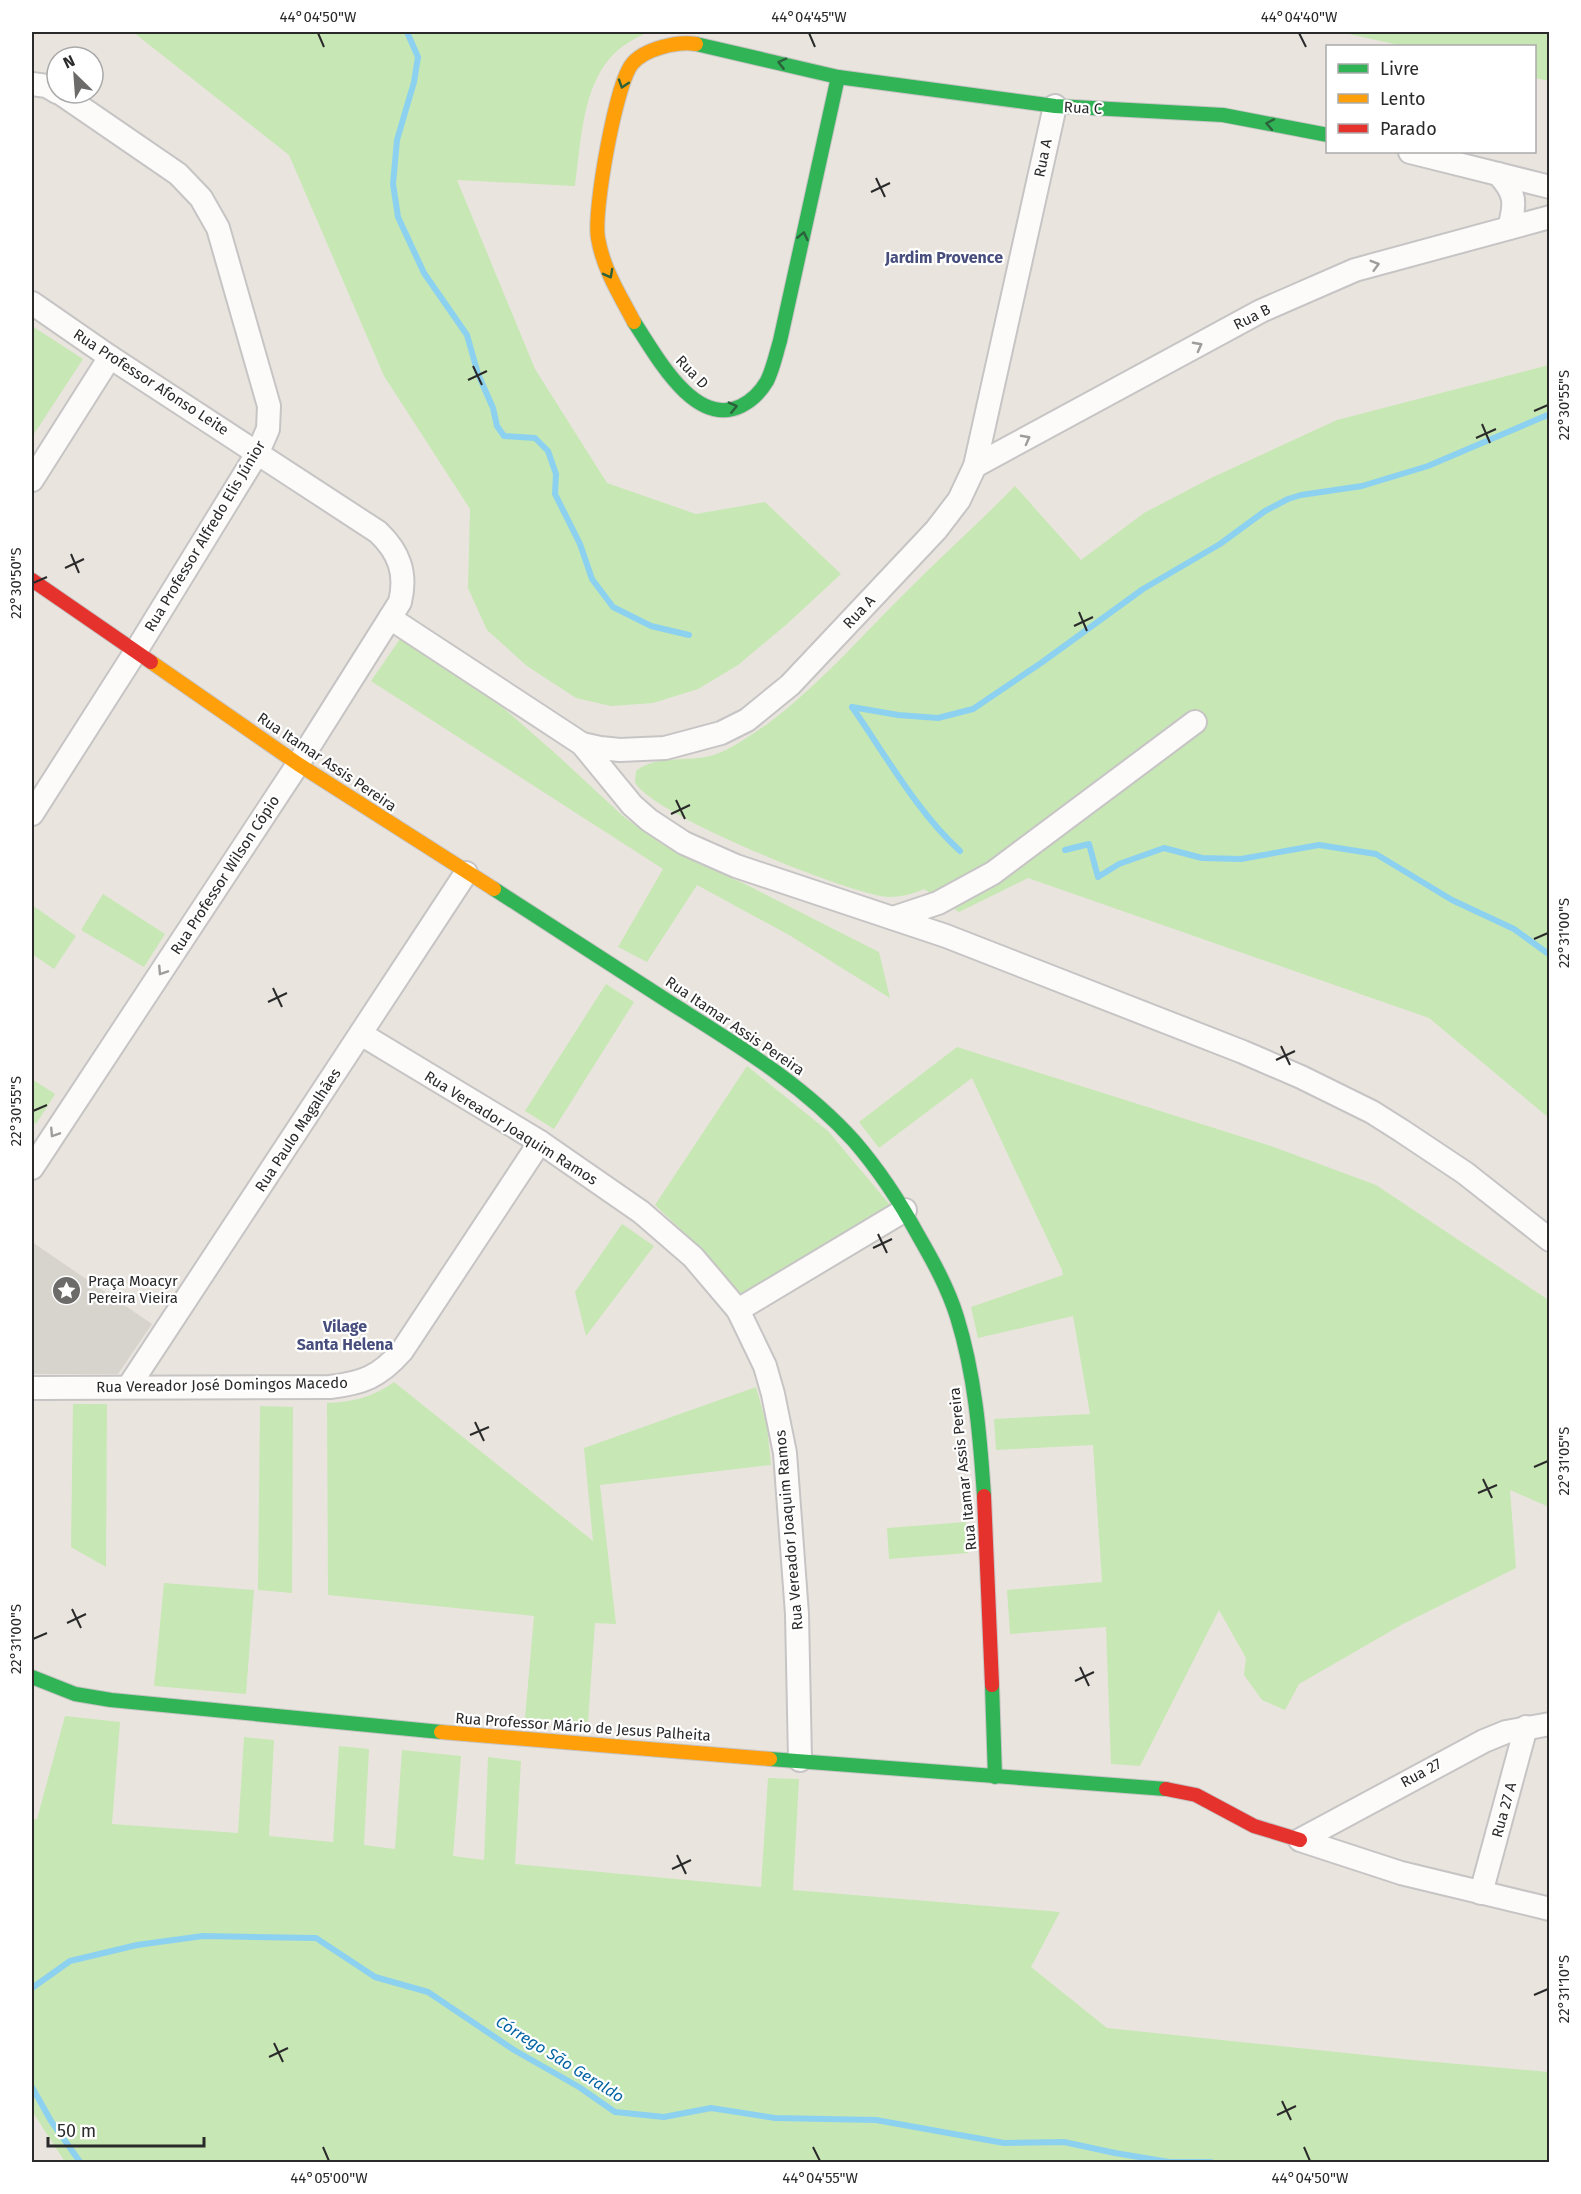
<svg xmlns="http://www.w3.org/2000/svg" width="1581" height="2194" viewBox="0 0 1581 2194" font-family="'Fira Sans',sans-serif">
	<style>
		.green { fill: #c7e7b4 }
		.plaza { fill: #d7d3cd }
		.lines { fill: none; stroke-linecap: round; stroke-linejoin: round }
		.stream { stroke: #8dd1f0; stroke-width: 6 }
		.street-casing { stroke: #c6c4c4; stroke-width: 26 }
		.fast-casing { stroke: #c6c4c4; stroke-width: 16 }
		.slow-casing { stroke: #c6c4c4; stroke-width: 16 }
		.jam-casing { stroke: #c6c4c4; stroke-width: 16 }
		.street { stroke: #fcfbfa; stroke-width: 22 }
		.fast { stroke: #30b455; stroke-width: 14 }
		.slow { stroke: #ff9f0a; stroke-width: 14 }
		.jam { stroke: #e5322d; stroke-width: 14 }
		.oneway { stroke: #2c613b }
		.oneway2 { stroke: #9e9d9c }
		.ticks { fill: none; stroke: #2a2a2a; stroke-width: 2 }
		.labels { text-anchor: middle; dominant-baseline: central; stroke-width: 4.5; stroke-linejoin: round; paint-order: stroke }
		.street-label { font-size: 15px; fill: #2a2a2a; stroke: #fff }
		.poi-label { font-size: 15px; fill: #2a2a2a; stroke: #fff; text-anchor: start }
		.neighbourhood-label { font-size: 16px; font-weight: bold; fill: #474e7d; stroke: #fff }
		.water-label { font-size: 16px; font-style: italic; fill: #0464a3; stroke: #fff }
		.neatline { fill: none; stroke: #2a2a2a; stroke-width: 2 }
		.ticks-label { font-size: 15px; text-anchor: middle; fill: #2a2a2a }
	</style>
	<rect width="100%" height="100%" fill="#e9e5de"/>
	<g class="green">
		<path d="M133,32h519c-8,1 -14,5 -21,9 -49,27 -49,96 -56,145l-118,-6 78,189 72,114 89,31 69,-12 76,72 -54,50 -49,41 -40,24 -45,14 -42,3 -35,-8 -49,-32 -40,-36 -19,-42 2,-79 -86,-133 -95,-221z"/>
		<polygon points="1340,32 1549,32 1549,81 1535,78 1534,46 1403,46"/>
		<polygon points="32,326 83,359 32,437"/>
		<path d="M1549,365v753l-120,-100 -401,-140 -69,34 -35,-23c-10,5 -24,8 -36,8 -39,-3 -238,-83 -253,-115l1,-11c21,-18 59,-7 83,-18 16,-6 33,-19 47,-28 50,-37 91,-84 135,-128 37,-38 77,-73 114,-111l66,74 63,-47 67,-35 126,-58z"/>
		<polygon points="400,639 501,706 556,754 624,817 660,843 691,860 745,884 879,952 890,998 789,935 697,885 647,962 618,947 663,869 371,681"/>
		<polygon points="103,894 165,934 144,967 81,930"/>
		<polygon points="32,905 76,936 54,969 32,954"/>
		<polygon points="606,984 634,1002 554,1129 525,1111"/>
		<polygon points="957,1047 1271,1146 1376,1185 1550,1301 1549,1507 1510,1490 1516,1568 1403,1624 1299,1684 1285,1710 1262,1700 1244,1675 1246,1658 1219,1610 1140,1766 1111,1764 1106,1627 1010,1634 1007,1590 1102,1582 1093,1445 996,1450 994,1419 1090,1414 1073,1316 978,1338 971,1307 1063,1275 1062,1270 972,1078 879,1148 859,1122"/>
		<polygon points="747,1066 828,1131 890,1205 742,1295 692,1240 655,1205"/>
		<polygon points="32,1079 55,1094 36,1124 32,1121"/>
		<polygon points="622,1224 654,1246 586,1336 575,1292"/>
		<path d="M394,1382l199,159 -9,-93 172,-61 11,39 4,39 -171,20 16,139 -21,-1 -7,99 -63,-4 9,-102 -206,-21 -1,-192c26,-1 46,-6 67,-21z"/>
		<polygon points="73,1404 107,1404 106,1567 71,1547"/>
		<polygon points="260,1406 293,1407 292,1593 258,1590"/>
		<polygon points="966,1522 968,1553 889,1559 887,1528"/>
		<polygon points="164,1583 254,1590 246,1694 154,1686"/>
		<polygon points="65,1716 120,1722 112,1824 238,1833 244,1737 274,1740 269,1836 333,1842 339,1746 369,1749 364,1845 395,1849 402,1750 461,1756 453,1856 484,1860 488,1757 521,1761 515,1864 761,1887 768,1778 799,1779 793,1890 1060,1912 1031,1967 1107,2028 1413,2060 1549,2072 1549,2162 65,2162 32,2111 32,1820 37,1819"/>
	</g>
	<polygon class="plaza" points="32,1242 152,1324 118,1374 32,1374"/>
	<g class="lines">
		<g class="stream">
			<polyline points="407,32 418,57 414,82 397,140 393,184 398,217 424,273 467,335 478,374 493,408 497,426 504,436 535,438 548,451 556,474 555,494 580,544 592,579 613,607 651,626 689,635"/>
			<polyline points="852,707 898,715 938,718 973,709 1041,663 1143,589 1220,544 1265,511 1288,499 1301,495 1362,486 1428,466 1550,414"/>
			<path d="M852,707c33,47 65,105 108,144"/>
			<polyline points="1065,850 1089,844 1098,877 1119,864 1164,848 1202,858 1241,859 1319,845 1376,854 1452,900 1514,929 1550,955"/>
			<polyline points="32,1988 70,1961 137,1945 203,1936 316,1938 375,1977 428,1992 514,2050 579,2087 615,2112 664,2117 711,2108 775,2118 876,2120 1004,2143 1064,2142 1115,2153 1169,2162 1211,2162"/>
			<polyline points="32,2087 51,2121 80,2162"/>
		</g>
		<defs>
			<g id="street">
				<polyline points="32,84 47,86 57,92"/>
				<polyline points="1410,152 1550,187"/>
				<path d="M1498,174c18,19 18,29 11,54"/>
				<path d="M32,303l78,54 268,175c21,20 29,41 22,70l-102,162 -266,404"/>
				<polyline points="975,466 1261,311 1355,270 1550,217"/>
				<polyline points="32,480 110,357"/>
				<polyline points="390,618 582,744 600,748 620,750 665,748 721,733 747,720 790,685 936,530 959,500 975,466 1055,106"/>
				<polyline points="582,744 632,805 649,820 684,843 736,866 946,936 1243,1052 1301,1077 1372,1112 1402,1131 1465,1173 1550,1240"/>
				<polyline points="32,814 136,651 258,452 268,429 269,406 218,228 201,198 178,174 60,93"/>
				<polyline points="893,918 938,903 993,873 1195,722"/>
				<polyline points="361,1034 540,1142 641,1212 693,1257 738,1310 765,1366 773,1394 785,1453 797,1614 800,1760"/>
				<polyline points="738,1310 905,1210"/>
				<polyline points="129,1386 466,873"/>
				<path d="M32,1388l298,-1c33,-4 49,-10 72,-36l138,-209"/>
				<polyline points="1550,1724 1506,1732 1484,1741 1300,1840 1401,1873 1550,1909"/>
				<polyline points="1481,1893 1526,1727"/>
			</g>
			<g id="fast">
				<polyline points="696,44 838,77 1055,106 1223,115 1328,135"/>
				<path d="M634,322c21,31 60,107 107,84 12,-6 19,-13 26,-25 6,-12 9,-27 13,-40l58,-264"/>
				<path d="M494,889c57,37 115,74 172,111 66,42 135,82 188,141 25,29 46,61 64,94 15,26 30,53 39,82 18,58 23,119 27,179"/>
				<polyline points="32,1677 75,1694 111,1700 441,1732"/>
				<polyline points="992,1685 995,1777"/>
				<polyline points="770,1759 1166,1789"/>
			</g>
			<g id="slow">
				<path d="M634,322c-14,-27 -31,-53 -36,-84 -5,-26 18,-155 34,-174 12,-15 45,-23 64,-20"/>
				<polyline points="151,662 298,764 494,889"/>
				<polyline points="441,1732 770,1759"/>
			</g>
			<g id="jam">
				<polyline points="32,580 151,662"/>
				<polyline points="984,1496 992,1685"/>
				<polyline points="1166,1789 1196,1795 1254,1826 1300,1840"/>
			</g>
		</defs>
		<use href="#street" class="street-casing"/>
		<use href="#fast" class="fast-casing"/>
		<use href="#slow" class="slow-casing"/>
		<use href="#jam" class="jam-casing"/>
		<use href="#street" class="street"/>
		<use href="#fast" class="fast"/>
		<use href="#slow" class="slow"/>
		<use href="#jam" class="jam"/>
	</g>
	<defs><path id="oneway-chevron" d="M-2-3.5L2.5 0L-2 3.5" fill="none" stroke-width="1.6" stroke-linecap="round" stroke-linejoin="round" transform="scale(1.5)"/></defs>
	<g class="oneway">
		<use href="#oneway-chevron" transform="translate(782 63) rotate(-166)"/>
		<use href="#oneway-chevron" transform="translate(623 84) rotate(108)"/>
		<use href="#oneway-chevron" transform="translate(1270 124) rotate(-169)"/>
		<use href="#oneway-chevron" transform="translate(803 236) rotate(-78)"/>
		<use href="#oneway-chevron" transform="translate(609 274) rotate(62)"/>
		<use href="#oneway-chevron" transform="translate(733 407) rotate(-13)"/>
	</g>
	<g class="oneway2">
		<use href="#oneway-chevron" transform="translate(1375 265) rotate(-16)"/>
		<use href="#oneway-chevron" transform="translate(1198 346) rotate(-28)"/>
		<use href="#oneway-chevron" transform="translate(1026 439) rotate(-28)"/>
		<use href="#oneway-chevron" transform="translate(162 971) rotate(123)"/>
		<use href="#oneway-chevron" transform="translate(54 1133) rotate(123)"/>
	</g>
	<path class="ticks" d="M318,33l6,14M809,33l6,14M1299,33l7,14M876,178l9,19M871,192l19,-9M473,366l9,19M468,380l19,-9M1534,411l14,-6M1482,424l8,19M1476,438l20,-9M71,554l8,19M65,568l19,-9M33,583l14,-6M1079,612l8,19M1074,626l19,-9M676,800l9,19M671,814l19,-9M1534,939l14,-6M273,988l9,19M268,1002l19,-9M1281,1046l9,19M1276,1060l19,-9M33,1111l14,-6M878,1234l9,19M873,1248l19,-9M475,1422l9,19M470,1435l19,-8M1534,1467l14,-6M1483,1479l9,19M1478,1493l19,-8M72,1609l9,19M67,1623l19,-9M33,1639l14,-6M1080,1667l9,19M1075,1681l19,-9M677,1855l9,19M672,1869l19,-9M1534,1995l14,-6M274,2043l9,19M269,2057l19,-9M1282,2101l9,19M1277,2115l19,-9M323,2147l6,14M813,2147l7,14M1304,2147l6,14"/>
	<defs>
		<symbol id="sight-disc" viewBox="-11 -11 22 22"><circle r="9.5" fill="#6d6b69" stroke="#fff"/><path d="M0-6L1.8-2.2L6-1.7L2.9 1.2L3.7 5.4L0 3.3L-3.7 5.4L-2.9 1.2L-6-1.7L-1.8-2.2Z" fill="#fff"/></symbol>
	</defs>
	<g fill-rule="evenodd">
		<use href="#sight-disc" x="50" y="1274" width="33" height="33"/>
	</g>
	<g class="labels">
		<g class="street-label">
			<text transform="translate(1083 108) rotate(3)">Rua C</text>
			<text transform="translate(1043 158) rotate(-78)">Rua A</text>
			<text transform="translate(1252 317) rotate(-27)">Rua B</text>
			<text transform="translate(692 372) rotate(46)">Rua D</text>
			<text transform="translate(151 382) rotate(33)">Rua Professor Afonso Leite</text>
			<text transform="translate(205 536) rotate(-59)">Rua Professor Alfredo Elis Júnior</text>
			<text transform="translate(859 612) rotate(-47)">Rua A</text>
			<text transform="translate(327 762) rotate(34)">Rua Itamar Assis Pereira</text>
			<text transform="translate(225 875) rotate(-57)">Rua Professor Wilson Cópio</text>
			<text transform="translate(735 1026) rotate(34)">Rua Itamar Assis Pereira</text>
			<text transform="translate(511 1128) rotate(32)">Rua Vereador Joaquim Ramos</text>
			<text transform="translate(298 1130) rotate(-57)">Rua Paulo Magalhães</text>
			<text transform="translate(222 1385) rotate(-1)">Rua Vereador José Domingos Macedo</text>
			<text transform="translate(963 1469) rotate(-96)">Rua Itamar Assis Pereira</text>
			<text transform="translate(789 1530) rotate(-95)">Rua Vereador Joaquim Ramos</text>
			<text transform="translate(583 1727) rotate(4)">Rua Professor Mário de Jesus Palheita</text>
			<text transform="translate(1421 1773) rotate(-29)">Rua 27</text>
			<text transform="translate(1504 1810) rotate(-75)">Rua 27 A</text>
		</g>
		<g class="poi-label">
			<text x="88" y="1281">Praça Moacyr<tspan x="88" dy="17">Pereira Vieira</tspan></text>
		</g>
		<g class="neighbourhood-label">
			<text x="944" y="257">Jardim Provence</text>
			<text x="345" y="1326">Vilage<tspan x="345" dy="18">Santa Helena</tspan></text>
		</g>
		<g class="water-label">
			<text transform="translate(560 2059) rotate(32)">Córrego São Geraldo</text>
		</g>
	</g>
	<rect width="1581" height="2194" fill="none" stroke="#ffffff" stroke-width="66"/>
	<rect x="1326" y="45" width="210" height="108" fill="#ffffff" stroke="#aaaaaa" stroke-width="1.5"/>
	<rect x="1338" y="64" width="30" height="9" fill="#30b455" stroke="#aaaaaa" stroke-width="1.5"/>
	<text x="1380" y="75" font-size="18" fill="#2a2a2a">Livre</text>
	<rect x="1338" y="94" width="30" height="9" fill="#ff9f0a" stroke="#aaaaaa" stroke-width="1.5"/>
	<text x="1380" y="105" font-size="18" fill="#2a2a2a">Lento</text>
	<rect x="1338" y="124" width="30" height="9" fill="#e5322d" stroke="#aaaaaa" stroke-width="1.5"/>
	<text x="1380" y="135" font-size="18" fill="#2a2a2a">Parado</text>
	<g transform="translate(75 75) rotate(335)"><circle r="28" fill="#ffffff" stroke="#aaaaaa" stroke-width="1.5"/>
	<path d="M0-4.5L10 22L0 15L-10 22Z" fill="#6d6b69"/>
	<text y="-9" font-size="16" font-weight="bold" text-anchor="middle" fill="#2a2a2a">N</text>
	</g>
	<path d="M48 2137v9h156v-9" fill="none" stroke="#2a2a2a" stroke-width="3"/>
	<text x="57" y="2137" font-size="18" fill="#2a2a2a" stroke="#ffffff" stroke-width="4.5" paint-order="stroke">50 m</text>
	<rect x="33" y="33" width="1515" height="2128" class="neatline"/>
	<g class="ticks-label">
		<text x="318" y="22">44°04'50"W</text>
		<text x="809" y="22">44°04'45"W</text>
		<text x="1299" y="22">44°04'40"W</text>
		<text transform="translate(1564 405) rotate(-90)" y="5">22°30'55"S</text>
		<text transform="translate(16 583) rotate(-90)" y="5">22°30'50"S</text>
		<text transform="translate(1564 933) rotate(-90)" y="5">22°31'00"S</text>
		<text transform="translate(16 1111) rotate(-90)" y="5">22°30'55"S</text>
		<text transform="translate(1564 1461) rotate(-90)" y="5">22°31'05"S</text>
		<text transform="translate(16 1639) rotate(-90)" y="5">22°31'00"S</text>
		<text transform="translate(1564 1989) rotate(-90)" y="5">22°31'10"S</text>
		<text x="329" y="2183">44°05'00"W</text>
		<text x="820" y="2183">44°04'55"W</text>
		<text x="1310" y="2183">44°04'50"W</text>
	</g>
</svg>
